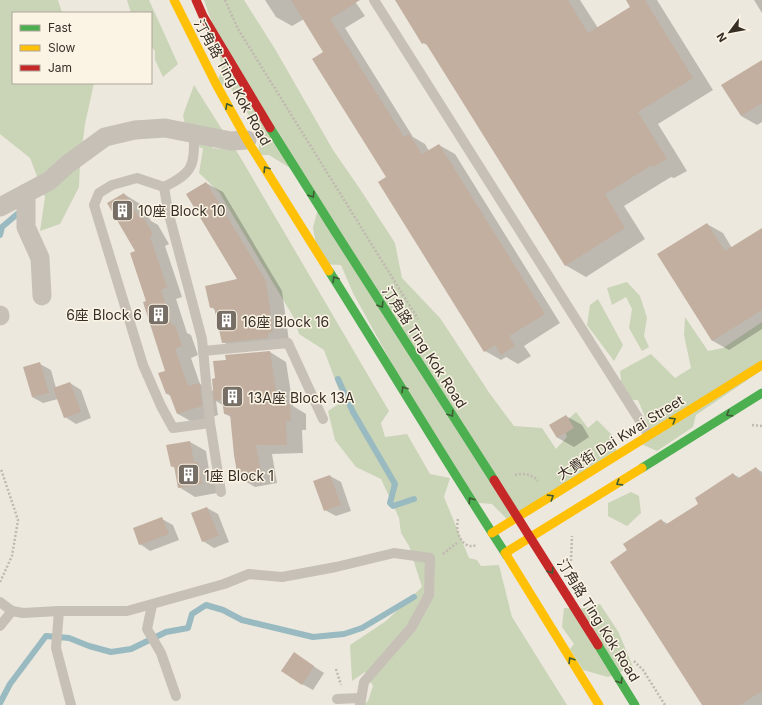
<svg xmlns="http://www.w3.org/2000/svg" width="762" height="705" viewBox="0 0 762 705" font-family="Inter,'Noto Sans TC',sans-serif">
	<style>
		.green { fill: #cad4b7 }
		.shadow { fill: #0003 }
		.lines { fill: none; stroke-linecap: round; stroke-linejoin: round }
		.stream { stroke: #99bac0; stroke-width: 6 }
		.building { fill: #c2af9f }
		.path { stroke: #bfb9b0; stroke-width: 2.5; stroke-dasharray: 2 2; stroke-linecap: butt }
		.lane { stroke: #c6c0b7; stroke-width: 10 }
		.street { stroke: #c6c0b7; stroke-width: 19 }
		.fast { stroke: #4caf50; stroke-width: 9 }
		.slow { stroke: #ffc107; stroke-width: 9 }
		.jam { stroke: #c62828; stroke-width: 9 }
		.oneway { stroke: #3e5b35 }
		.labels { text-anchor: middle; dominant-baseline: central; stroke-width: 3; stroke-linejoin: round; paint-order: stroke }
		.street-label { font-size: 14px; fill: #372e26; stroke: #fbf4e5 }
		.poi-label { font-size: 14px; fill: #372e26; stroke: #fbf4e5; text-anchor: start }
	</style>
	<rect width="100%" height="100%" fill="#ede8de"/>
	<g class="green">
		<polygon points="0,0 58,0 62,13 13,13 13,83 94,83 85,124 80,163 79,187 60,224 40,231 45,197 30,158 0,134"/>
		<polygon points="127,0 149,0 178,64 163,77 155,60 155,51 151,46 151,13 131,13"/>
		<polygon points="204,0 244,0 275,49 333,150 360,189 395,243 402,278 440,318 490,394 514,426 542,428 556,449 567,437 563,424 576,412 588,428 597,420 613,436 618,459 508,520 492,504 468,502 353,293 341,265 320,264 313,228 318,208 303,176 269,155 258,155 260,137 250,117 228,84 215,87 222,70 217,37"/>
		<polygon points="194,85 223,131 212,148 236,150 389,411 381,423 385,437 407,434 430,474 450,478 444,497 469,558 477,560 481,566 499,565 512,617 567,705 362,705 368,701 373,686 365,672 352,681 350,645 386,621 422,587 409,546 401,533 399,518 381,479 356,467 335,440 328,411 343,401 324,350 299,334 294,318 219,192 199,173 203,149 188,140 183,115"/>
		<polygon points="627,282 640,296 647,318 644,336 649,347 642,351 629,328 632,309 626,297 612,305 607,288"/>
		<polygon points="598,299 623,345 614,361 587,325 590,305"/>
		<polygon points="685,317 708,351 723,348 762,322 762,370 696,415 693,427 657,451 639,443 648,424 638,400 623,400 620,371 651,354 675,378 691,368 684,335"/>
		<polygon points="631,492 639,496 641,513 627,526 608,516 608,503"/>
		<polygon points="600,604 619,633 633,667 608,677 583,670 570,649 574,644 562,627 564,608 580,609"/>
	</g>
	<g class="shadow">
		<polygon points="265,0 354,0 365,16 345,28 413,137 425,144 429,151 439,145 455,154 560,323 524,346 531,356 518,364 506,357 501,360 485,351 325,52 304,19 292,26 276,17"/>
		<polygon points="396,0 580,0 598,28 631,7 627,0 657,0 713,90 658,124 687,171 674,178 671,177 624,206 645,239 586,277 565,265 429,46 423,43"/>
		<polygon points="754,0 762,0 762,13"/>
		<polygon points="762,86 762,122 757,125 741,116"/>
		<polygon points="206,183 223,192 282,291 289,341 239,351 223,342 215,310 211,307 239,280"/>
		<polygon points="124,194 140,204 151,221 158,225 169,244 165,246 182,297 176,299 187,333 191,335 198,355 191,358 200,384 215,392 270,352 286,362 293,406 306,414 306,430 302,430 303,453 272,454 277,483 255,487 238,477 231,417 225,414 224,406 216,401 218,415 194,423 178,414 171,396 167,394 167,371 147,302"/>
		<polygon points="707,224 723,233 732,248 762,229 762,329 729,350 713,341 659,254"/>
		<polygon points="40,364 51,370 56,388 70,383 81,390 91,418 76,424 65,417 58,399 43,403 32,397"/>
		<polygon points="566,416 582,425 589,437 574,447 558,438"/>
		<polygon points="190,442 206,451 209,470 214,472 217,493 195,497 179,487 175,468 172,466"/>
		<polygon points="756,468 762,472 762,705 703,705 629,551 661,520 668,524 700,504 733,474 740,478"/>
		<polygon points="330,476 341,482 351,511 336,516 325,510"/>
		<polygon points="207,508 218,514 229,542 214,548 203,541 192,513"/>
		<polygon points="162,519 173,525 179,540 150,551 140,544"/>
		<polygon points="304,660 324,673 313,690 302,684"/>
	</g>
	<g class="lines">
		<g class="stream">
			<polyline points="0,235 2,227 22,210"/>
			<polyline points="338,379 353,412 395,484 390,503 393,506 414,499"/>
			<polyline points="0,703 10,684 46,636 69,638 89,646 111,652 131,649 166,632 188,628 192,614 206,605 223,610 242,620 313,637 344,634 362,628 414,597"/>
		</g>
	</g>
	<g class="building">
		<polygon points="291,0 360,0 330,19 404,137 409,134 422,154 439,144 545,314 509,336 515,346 501,355 495,345 484,352 378,182 386,177 312,59 323,52"/>
		<polygon points="395,0 568,0 588,33 630,7 626,0 645,0 693,78 638,112 667,159 653,167 652,165 605,194 625,228 565,266 425,42 422,44"/>
		<polygon points="762,60 762,103 741,116 721,85"/>
		<polygon points="206,182 266,281 273,332 268,333 268,338 222,343 214,307 210,308 205,286 237,279 186,194"/>
		<polygon points="124,193 139,217 142,215 153,234 150,237 167,287 161,290 172,326 175,325 182,346 175,349 188,386 200,383 202,406 177,414 169,393 166,394 158,373 165,371 143,302 146,301 130,253 135,251 107,203"/>
		<polygon points="707,223 725,251 762,228 762,310 712,341 657,254"/>
		<polygon points="270,351 278,404 290,404 291,421 286,421 287,445 256,445 261,474 238,478 234,455 230,414 224,414 222,399 214,401 212,379 215,378 213,361 226,360 225,355"/>
		<polygon points="40,362 49,393 32,397 23,367"/>
		<polygon points="70,382 81,412 64,418 53,388"/>
		<polygon points="566,415 574,428 557,438 549,425"/>
		<polygon points="190,441 194,462 198,462 202,484 178,488 174,466 171,467 166,445"/>
		<polygon points="756,467 762,477 762,691 740,705 702,705 610,562 627,550 623,544 661,519 665,525 698,504 695,498 733,473 737,479"/>
		<polygon points="330,475 341,505 324,511 313,481"/>
		<polygon points="207,507 219,536 202,542 191,513"/>
		<polygon points="162,517 169,534 139,545 133,528"/>
		<polygon points="294,652 314,666 302,685 281,671"/>
	</g>
	<g class="lines">
		<g class="path">
			<polyline points="225,0 238,29 418,319"/>
			<polyline points="752,425 762,426"/>
			<path d="M515,475c8,-2 17,-1 23,6"/>
			<path d="M458,519c-2,10 0,21 9,26 3,2 6,0 10,1"/>
			<polyline points="443,554 457,543"/>
			<polyline points="571,561 572,536"/>
			<polyline points="0,582 12,556 18,520 1,469"/>
			<polyline points="634,661 643,670 665,705"/>
			<polyline points="336,669 341,685"/>
		</g>
		<g class="lane">
			<polyline points="374,0 649,435"/>
			<path d="M194,133c0,32 1,39 -30,54l-27,-9 -25,7 -13,8 -5,12 49,160 18,41 12,22 37,-5"/>
			<polyline points="164,187 168,211 202,339 210,423 221,492"/>
			<polyline points="203,351 288,343 323,419"/>
			<polyline points="0,602 12,611 23,613 59,611 127,611 224,584 249,574 282,577 336,567 394,553 430,558 429,595 411,628 364,682 360,705"/>
			<polyline points="152,605 147,629 161,653 176,696"/>
			<polyline points="59,611 56,648 71,705"/>
			<polyline points="0,626 12,611"/>
			<polyline points="337,699 361,698"/>
		</g>
		<g class="street">
			<polyline points="26,193 26,227 40,258 42,296"/>
			<polyline points="0,207 49,181 68,164 105,137 135,130 165,128 231,141 247,140"/>
			<polyline points="0,315 0,316"/>
		</g>
		<g class="fast">
			<polyline points="270,128 336,233 494,480"/>
			<path d="M329,271c60,95 117,191 178,285"/>
			<polyline points="642,468 762,393"/>
			<polyline points="598,645 635,705"/>
		</g>
		<g class="slow">
			<polyline points="174,0 216,84 247,140 329,271"/>
			<polyline points="492,533 762,365"/>
			<polyline points="505,553 642,468"/>
			<polyline points="507,556 599,705"/>
		</g>
		<g class="jam">
			<polyline points="196,0 203,16 270,128"/>
			<polyline points="494,480 598,645"/>
		</g>
	</g>
	<defs><path id="oneway-chevron" d="M-2-3.5L2.5 0L-2 3.5" fill="none" stroke-width="1.6" stroke-linecap="round" stroke-linejoin="round"/></defs>
	<g class="oneway">
		<use href="#oneway-chevron" transform="translate(228 106) rotate(-119)"/>
		<use href="#oneway-chevron" transform="translate(266 169) rotate(-122)"/>
		<use href="#oneway-chevron" transform="translate(312 195) rotate(58)"/>
		<use href="#oneway-chevron" transform="translate(335 279) rotate(-122)"/>
		<use href="#oneway-chevron" transform="translate(381 305) rotate(58)"/>
		<use href="#oneway-chevron" transform="translate(404 389) rotate(-122)"/>
		<use href="#oneway-chevron" transform="translate(451 414) rotate(57)"/>
		<use href="#oneway-chevron" transform="translate(729 414) rotate(148)"/>
		<use href="#oneway-chevron" transform="translate(673 420) rotate(-32)"/>
		<use href="#oneway-chevron" transform="translate(619 483) rotate(148)"/>
		<use href="#oneway-chevron" transform="translate(551 497) rotate(-32)"/>
		<use href="#oneway-chevron" transform="translate(471 500) rotate(-124)"/>
		<use href="#oneway-chevron" transform="translate(551 571) rotate(58)"/>
		<use href="#oneway-chevron" transform="translate(571 660) rotate(-122)"/>
		<use href="#oneway-chevron" transform="translate(620 681) rotate(58)"/>
	</g>
	<defs>
		<symbol id="building-square" viewBox="-11 -11 22 22"><rect x="-9" y="-9" width="18" height="18" rx="4" fill="#776f66" stroke="#fbf4e5"/><path d="M-4-6H4V6H1V3H-1V6H-4ZM-2.5-4.3h1.7v1.8h-1.7ZM.8-4.3h1.7v1.8H.8ZM-2.5-1h1.7V.8h-1.7ZM.8-1h1.7V.8H.8Z" fill="#fff"/></symbol>
	</defs>
	<g fill-rule="evenodd">
		<use href="#building-square" x="110" y="198" width="25" height="25"/>
		<use href="#building-square" x="146" y="302" width="25" height="25"/>
		<use href="#building-square" x="214" y="308" width="25" height="25"/>
		<use href="#building-square" x="220" y="384" width="25" height="25"/>
		<use href="#building-square" x="176" y="462" width="25" height="25"/>
	</g>
	<g class="labels">
		<g class="street-label">
			<text transform="translate(233 82) rotate(61)">汀角路 Ting Kok Road</text>
			<text transform="translate(425 347) rotate(57)">汀角路 Ting Kok Road</text>
			<text transform="translate(620 437) rotate(-32)">大貴街 Dai Kwai Street</text>
			<text transform="translate(599 620) rotate(58)">汀角路 Ting Kok Road</text>
		</g>
		<g class="poi-label">
			<text x="138" y="210">10座 Block 10</text>
			<text x="142" y="314" text-anchor="end">6座 Block 6</text>
			<text x="242" y="321">16座 Block 16</text>
			<text x="248" y="397">13A座 Block 13A</text>
			<text x="204" y="475">1座 Block 1</text>
		</g>
	</g>
	<rect x="12" y="12" width="140" height="72" fill="#fbf4e5" stroke="#ada599"/>
	<rect x="20" y="25" width="20" height="6" fill="#4caf50" stroke="#ada599"/>
	<text x="48" y="32" font-size="12" fill="#372e26">Fast</text>
	<rect x="20" y="45" width="20" height="6" fill="#ffc107" stroke="#ada599"/>
	<text x="48" y="52" font-size="12" fill="#372e26">Slow</text>
	<rect x="20" y="65" width="20" height="6" fill="#c62828" stroke="#ada599"/>
	<text x="48" y="72" font-size="12" fill="#372e26">Jam</text>
	<g transform="translate(730 32) rotate(238)" stroke="#fbf4e5" stroke-width="3" paint-order="stroke">
	<path d="M0-3L7 15L0 10L-7 15Z" fill="#372e26"/>
	<text y="-6" font-size="11" font-weight="bold" text-anchor="middle" fill="#372e26">N</text>
	</g>
</svg>
